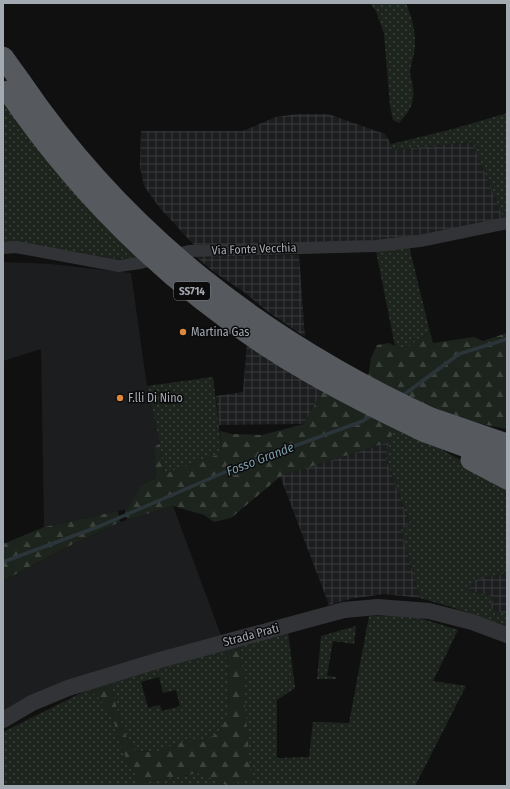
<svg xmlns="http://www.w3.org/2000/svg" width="510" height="789" viewBox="0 0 510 789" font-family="'Fira Sans Condensed',sans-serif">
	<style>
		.built { fill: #1c1d1e }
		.industrial { fill: url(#industrial-grid) }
		.grass { fill: url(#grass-dots); fill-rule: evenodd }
		.forest { fill: url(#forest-firs) }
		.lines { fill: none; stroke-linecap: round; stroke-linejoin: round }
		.stream { stroke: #2b3539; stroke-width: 3.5 }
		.minor { stroke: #323336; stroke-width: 12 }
		.tertiary { stroke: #323336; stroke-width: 16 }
		.trunk { stroke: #565a5e; stroke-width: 21 }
		.trunk-bridge { stroke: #565a5e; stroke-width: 21 }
		.poi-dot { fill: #de883b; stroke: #0b0b0c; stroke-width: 1.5 }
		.labels { text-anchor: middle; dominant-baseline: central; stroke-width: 3; stroke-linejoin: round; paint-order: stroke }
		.shield { fill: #0b0b0c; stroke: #757a80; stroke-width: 1 }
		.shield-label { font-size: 11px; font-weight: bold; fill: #a3aab1 }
		.street-label { font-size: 12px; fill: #a3aab1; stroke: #0b0b0c }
		.poi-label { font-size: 12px; fill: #a3aab1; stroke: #0b0b0c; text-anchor: start }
		.water-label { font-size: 13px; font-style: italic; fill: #7c9da9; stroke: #0b0b0c }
	</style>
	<defs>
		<pattern id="industrial-grid" width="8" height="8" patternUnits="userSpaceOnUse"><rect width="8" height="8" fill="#1c1d1e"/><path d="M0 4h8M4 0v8" fill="none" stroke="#3a3b3c"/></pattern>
		<pattern id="grass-dots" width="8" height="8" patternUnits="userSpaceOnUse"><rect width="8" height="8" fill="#1d241d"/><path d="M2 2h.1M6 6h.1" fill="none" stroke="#3b413b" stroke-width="1.8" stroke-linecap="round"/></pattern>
		<pattern id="forest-firs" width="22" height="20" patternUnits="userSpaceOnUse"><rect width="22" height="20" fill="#1d241d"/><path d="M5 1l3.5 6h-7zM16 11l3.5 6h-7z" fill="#3b413b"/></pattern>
	</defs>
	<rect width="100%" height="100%" fill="#101011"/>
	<g class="built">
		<polygon points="3,262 51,264 131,273 147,386 160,444 154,446 156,478 141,485 127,509 44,527 41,349 3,361"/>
		<polygon points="173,506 222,638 3,713 3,581 67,547 120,522"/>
	</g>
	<g class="industrial">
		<polygon points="296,114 328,114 385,134 391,144 393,150 472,142 504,219 437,234 375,242 194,245 159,207 144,186 140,167 141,131 243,131 276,117"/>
		<polygon points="299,255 305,337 267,311 244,292 214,272 195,256"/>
		<polygon points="247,342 323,390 304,424 219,425 216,396 243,392"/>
		<polygon points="389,442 386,459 410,524 401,530 420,598 384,594 350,599 329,605 280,476"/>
		<polygon points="507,573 507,614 490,609 493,597 468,590 474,580"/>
	</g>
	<g class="grass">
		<path d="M369,3h37c7,17 11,33 8,51 -1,6 -4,12 -4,18 0,5 3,10 3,16 2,16 -4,24 -14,35l-6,-3 -3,-14 -6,-72 -8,-23z"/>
		<polygon points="3,100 140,258 117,259 18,242 3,242"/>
		<polygon points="507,113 507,218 504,219 472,142 393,150 391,144 453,129"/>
		<polygon points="409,246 430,332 413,343 405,351 395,346 376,251"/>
		<polygon points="213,377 222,453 164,474 160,444 147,386"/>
		<polygon points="395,426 428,442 507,486 507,573 475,580 468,590 493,597 490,609 507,614 507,626 451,607 420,598 401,530 410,523 386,459 389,442"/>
		<polygon points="400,615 420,618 458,630 433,681 466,686 415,786 3,786 3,732 89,689 100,699 111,714 128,765 135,773 140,783 199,773 226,784 250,779 240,645 288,632 295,688 277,700 277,758 309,757 313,722 349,723 369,616"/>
		<polygon points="356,626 354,644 333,641 327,676 336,677 336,679 317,679 321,636"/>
		<path d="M226,649l3,37 -1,28 -8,17 -13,9 -28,3 -23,9 -21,-1c-13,-15 -20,-49 -24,-68zM159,677l4,16 13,-3 4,16 -18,5 -2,-6 -12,3 -7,-26z"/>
	</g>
	<g class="forest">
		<path d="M430,332l3,11 41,-6 9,4 24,-8v96c-49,-8 -93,-30 -139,-50l3,-21 6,-13 12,-2 16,8 8,-8z"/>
		<polygon points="323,390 396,425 389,442 281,476 231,518 214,522 204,515 173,506 127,520 125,509 127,509 141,485 156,478 154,446 160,444 164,474 222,453 220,431 232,434 262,435 304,424"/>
		<polygon points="118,511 120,522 67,547 3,581 3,544 44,527"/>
		<path d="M240,645l11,134 -25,6 -27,-12 -59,10 -5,-10 -7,-8 -17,-51 -11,-15 -11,-10 22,-6c4,19 11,53 24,68l21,1 23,-9 28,-3 13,-9 8,-17 1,-28 -3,-37z"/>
	</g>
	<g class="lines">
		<g class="stream">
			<polyline points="402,396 459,354 507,339"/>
			<polyline points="3,562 100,526 239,466 363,421 373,414"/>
		</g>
		<polyline class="minor" points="3,248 16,247 119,266 140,263 189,251 376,246 420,241 507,223"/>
		<polyline class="tertiary" points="3,720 32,703 68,688 160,660 344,610 378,607 429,611 472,622 507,635"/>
		<g class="trunk">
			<polyline points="3,57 21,82"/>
			<polyline points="431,418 507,444"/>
			<polyline points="425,432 507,462"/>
			<polyline points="471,460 507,479"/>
		</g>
		<g class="trunk-bridge">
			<path d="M21,82c104,153 243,259 410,336"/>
			<path d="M8,91c78,115 183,214 304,283 37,21 75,40 113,58"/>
		</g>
	</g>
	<g class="poi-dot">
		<circle cx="183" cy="332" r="4"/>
		<circle cx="120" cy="398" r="4"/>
	</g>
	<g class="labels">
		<rect class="shield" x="174" y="282" width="36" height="18" rx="3"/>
		<g class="shield-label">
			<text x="192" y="291">SS714</text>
		</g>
		<g class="street-label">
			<text transform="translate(254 249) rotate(-2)">Via Fonte Vecchia</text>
			<text transform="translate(251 635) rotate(-15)">Strada Prati</text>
		</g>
		<g class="poi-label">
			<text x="191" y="332">Martina Gas</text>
			<text x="128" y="398">F.lli Di Nino</text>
		</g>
		<g class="water-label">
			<text transform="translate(260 459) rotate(-21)">Fosso Grande</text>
		</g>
	</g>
	<rect width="510" height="789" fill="none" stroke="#a3aab1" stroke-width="8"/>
</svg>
